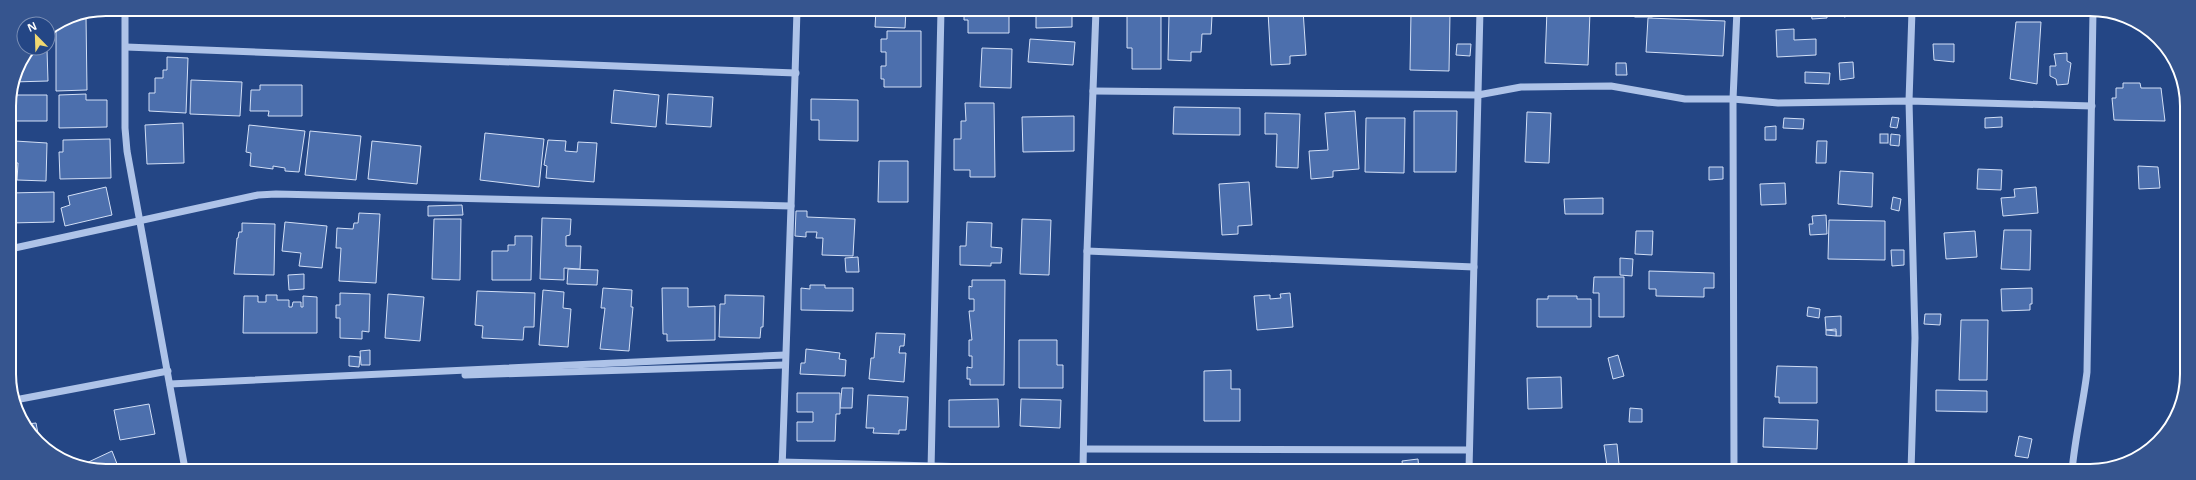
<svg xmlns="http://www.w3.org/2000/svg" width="2196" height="480" viewBox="0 0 2196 480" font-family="'Open Sans',sans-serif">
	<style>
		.building { fill: #4c6fad; stroke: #d2dff6 }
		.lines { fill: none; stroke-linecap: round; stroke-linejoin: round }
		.minor { stroke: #aec3e8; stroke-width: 7 }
		.rim { fill: none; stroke: #fff; stroke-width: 2 }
	</style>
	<rect width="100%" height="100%" fill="#244685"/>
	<g class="building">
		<polygon points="108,9 108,16 86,16 87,90 56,91 56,25 69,16"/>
		<polygon points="876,10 906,10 905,28 875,27"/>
		<polygon points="964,10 1009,10 1009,33 968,33 968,20 964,20"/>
		<polygon points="1028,10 1072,10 1072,27 1036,28 1036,15 1028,15"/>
		<polygon points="1127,10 1161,10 1161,69 1132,69 1132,48 1127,48"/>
		<polygon points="1303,10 1306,55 1290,56 1290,64 1271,65 1268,12"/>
		<polygon points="1547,10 1590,12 1588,65 1545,63"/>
		<rect x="1635" y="10" width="17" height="7"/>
		<polygon points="1811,11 1827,11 1827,18 1812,19"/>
		<polygon points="1842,11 1857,11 1858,14 1844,17"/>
		<polygon points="1411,12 1450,13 1449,71 1410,70"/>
		<polygon points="1169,14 1212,16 1211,34 1202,34 1201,52 1191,52 1191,61 1168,60"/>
		<polygon points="1648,18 1725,21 1723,56 1646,52"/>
		<polygon points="2016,22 2041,22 2037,84 2010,79"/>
		<polygon points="1794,29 1794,40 1816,39 1816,55 1777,57 1776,30"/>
		<polygon points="887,31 921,31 921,87 884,87 884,79 881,79 881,66 886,66 886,52 881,52 881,39 887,39"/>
		<polygon points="1030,39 1075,42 1073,65 1028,62"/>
		<polygon points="1457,44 1471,44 1470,56 1456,55"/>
		<polygon points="1933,44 1954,44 1954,62 1934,60"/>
		<polygon points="30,48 47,50 48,81 13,82 16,68"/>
		<polygon points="982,48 1012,49 1011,88 980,87"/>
		<polygon points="2067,53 2067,61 2071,63 2068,84 2057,85 2056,79 2050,76 2050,66 2056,66 2054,54"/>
		<polygon points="167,57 188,58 186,113 149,111 149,93 155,93 155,78 163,78 163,70 167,70"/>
		<polygon points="1853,62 1854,78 1840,80 1839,63"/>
		<polygon points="1616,63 1626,63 1627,75 1616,75"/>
		<polygon points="1805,72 1830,73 1829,84 1805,83"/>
		<polygon points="191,80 242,82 240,116 190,114"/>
		<polygon points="2123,83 2140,83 2141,88 2161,88 2165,121 2114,120 2112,98 2116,98 2116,88 2123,88"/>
		<polygon points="260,85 302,85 302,116 268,116 269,111 250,111 251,90 260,90"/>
		<polygon points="614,90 659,95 656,127 611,123"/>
		<polygon points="86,94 86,100 107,100 107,127 59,128 59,95"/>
		<polygon points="668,94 713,97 711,127 666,124"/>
		<polygon points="10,95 47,95 47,121 9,121"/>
		<polygon points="2184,96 2185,96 2185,121 2183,121"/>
		<polygon points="811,99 858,100 858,141 819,140 819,120 811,120"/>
		<polygon points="965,103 994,103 995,177 970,177 970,170 954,170 954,139 961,139 961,121 966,121"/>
		<polygon points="1174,107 1240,108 1240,135 1173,134"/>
		<polygon points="1355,111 1359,169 1333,171 1333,177 1311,179 1309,151 1328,150 1325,113"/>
		<polygon points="1414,111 1457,111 1456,172 1414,172"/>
		<polygon points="1527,112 1551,113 1549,163 1525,162"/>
		<polygon points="1265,113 1300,114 1298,168 1276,167 1277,134 1265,134"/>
		<polygon points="1074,116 1074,151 1023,152 1022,117"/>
		<polygon points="1892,117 1899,118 1897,128 1890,127"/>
		<polygon points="2002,117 2002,127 1985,128 1985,118"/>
		<polygon points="1366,118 1405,118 1404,173 1365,172"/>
		<polygon points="1784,118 1804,119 1803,129 1783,128"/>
		<polygon points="183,123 184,163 147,164 145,125"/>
		<polygon points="249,125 305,131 299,172 285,171 285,168 273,166 273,169 250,166 251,153 246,152"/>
		<polygon points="1776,126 1776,140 1765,140 1765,127"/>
		<polygon points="310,131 361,136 356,180 305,175"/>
		<polygon points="485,133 544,139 539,187 480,180"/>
		<rect x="1880" y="134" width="8" height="9"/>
		<polygon points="1891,134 1900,135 1899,146 1890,145"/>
		<polygon points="110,139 111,178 60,179 59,152 63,152 63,140"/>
		<polygon points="548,140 566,141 565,151 577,152 578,142 597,143 594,182 546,178 547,166 544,165"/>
		<polygon points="15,141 47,143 46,181 17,180 18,163 14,163"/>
		<polygon points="372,141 421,146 417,184 368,179"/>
		<polygon points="1817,141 1827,141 1826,163 1816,163"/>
		<polygon points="879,161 908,161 908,202 878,202"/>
		<polygon points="2138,166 2158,167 2160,188 2139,189"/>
		<polygon points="1709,167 1723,167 1723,179 1709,180"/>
		<polygon points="1978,169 2002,170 2001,190 1977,189"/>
		<polygon points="1840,171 1873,173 1872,207 1838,204"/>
		<polygon points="1249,182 1252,225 1238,226 1238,234 1222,235 1219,184"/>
		<polygon points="1785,183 1786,204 1761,205 1760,184"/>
		<polygon points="106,187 112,215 65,226 61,208 70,205 68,196"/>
		<polygon points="2036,187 2038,213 2003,216 2001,198 2015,197 2014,189"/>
		<polygon points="54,192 54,222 10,223 10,193"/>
		<polygon points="1893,197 1901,199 1899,211 1891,209"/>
		<polygon points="1603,198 1603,214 1565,214 1564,199"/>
		<polygon points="462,205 463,215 428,216 428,206"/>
		<polygon points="796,211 807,211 807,217 855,219 853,256 822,255 823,238 816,238 817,232 806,232 806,237 795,236"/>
		<polygon points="359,213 380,214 376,283 339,281 341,248 336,248 337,228 353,229 354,223 358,223"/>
		<polygon points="1826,215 1827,234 1810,235 1809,224 1813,224 1812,216"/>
		<polygon points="542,218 571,219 570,235 566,236 566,246 581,246 580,269 564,268 564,280 540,279"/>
		<polygon points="434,219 461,219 460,280 432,279"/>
		<polygon points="1022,219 1051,220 1049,275 1020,274"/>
		<polygon points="1829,220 1885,221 1885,260 1828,259"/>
		<polygon points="285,222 327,226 322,268 299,266 301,253 282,251"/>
		<polygon points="967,222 992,223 991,247 1002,248 1001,263 991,263 991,266 960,265 960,246 966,246"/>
		<polygon points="242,223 275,224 274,275 234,274 237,238 238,238 239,232 242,232"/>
		<polygon points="2004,230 2031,230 2030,270 2001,269"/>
		<polygon points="1636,231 1653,231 1652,255 1635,254"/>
		<polygon points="1975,231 1977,257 1946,259 1944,233"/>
		<polygon points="515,236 532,236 531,280 492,280 492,251 508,251 508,245 515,245"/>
		<polygon points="1891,250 1904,250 1904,265 1892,266"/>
		<polygon points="858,257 859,272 846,272 845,258"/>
		<polygon points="1620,258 1633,259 1632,276 1620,275"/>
		<polygon points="568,269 598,270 597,285 567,284"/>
		<polygon points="1649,271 1714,273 1714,288 1704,288 1704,297 1656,296 1656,289 1649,289"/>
		<polygon points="304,274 304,289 289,290 288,275"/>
		<polygon points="1594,277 1624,277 1624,317 1599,317 1599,293 1593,293"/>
		<polygon points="972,280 1005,280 1004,385 970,385 970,379 967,379 967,367 972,368 972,356 969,356 969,340 972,340 969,311 974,311 974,299 969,299 969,286 972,287"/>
		<polygon points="810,285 825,285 825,288 853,288 853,311 801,310 801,288 810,289"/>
		<polygon points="603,288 632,290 631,307 633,307 629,351 600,349 605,308 601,308"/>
		<polygon points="662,288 688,288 688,307 715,306 715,340 667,341 667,334 663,334"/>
		<polygon points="2032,288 2032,304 2030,304 2030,310 2002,311 2001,289"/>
		<polygon points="543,290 564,292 563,308 571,309 568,347 539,345"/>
		<polygon points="477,291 535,293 534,327 524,327 523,340 482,338 483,326 475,325"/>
		<polygon points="340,293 370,294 369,332 362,331 362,339 340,338 340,318 336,318 336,305 340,305"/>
		<polygon points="1290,293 1293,327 1257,330 1254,296 1270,295 1270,299 1281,298 1280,294"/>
		<polygon points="388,294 424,297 420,341 385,338"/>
		<polygon points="266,295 277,295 277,300 289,300 289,307 292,307 293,302 301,302 301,307 303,307 303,296 317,297 317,333 243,333 244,296 258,296 258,302 266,302"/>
		<polygon points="725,295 764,296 763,327 761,327 760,338 719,337 720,304 725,304"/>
		<polygon points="1548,296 1577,296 1577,299 1591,299 1591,327 1537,327 1537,299 1548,299"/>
		<polygon points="1808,307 1820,309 1819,318 1807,316"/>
		<polygon points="1925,314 1941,314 1940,325 1924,324"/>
		<polygon points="1841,316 1841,336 1836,336 1836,329 1826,330 1825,317"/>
		<polygon points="1961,320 1988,320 1987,380 1959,380"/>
		<polygon points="1826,330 1836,331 1836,336 1826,335"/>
		<polygon points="876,333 905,334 904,346 900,346 899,353 906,353 904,382 869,379 871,358 874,358"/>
		<polygon points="1019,340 1057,340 1057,365 1063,365 1063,388 1019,388"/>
		<polygon points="806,349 840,353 839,359 846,360 845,376 800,374 801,363 805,363"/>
		<polygon points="370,350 370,365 361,365 360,351"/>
		<polygon points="1618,355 1624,376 1613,379 1608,358"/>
		<polygon points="349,356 360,357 359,367 349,366"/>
		<polygon points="1777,366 1817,367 1817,403 1779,403 1779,397 1775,397"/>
		<polygon points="1231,370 1231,389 1240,389 1240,421 1204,421 1204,371"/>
		<polygon points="1561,377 1562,408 1528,409 1527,378"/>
		<polygon points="842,388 853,388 852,408 840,408"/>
		<polygon points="1936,390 1987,391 1987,412 1936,411"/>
		<polygon points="797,393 840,393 840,414 836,414 835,441 797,441 797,422 813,422 813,412 797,412"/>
		<polygon points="868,395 908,397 906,430 899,430 899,434 873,433 874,428 866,428"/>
		<polygon points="998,399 999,427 949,427 949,400"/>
		<polygon points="1021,399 1061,400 1060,428 1020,426"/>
		<polygon points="149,404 155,434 120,440 114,410"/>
		<polygon points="1630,408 1642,409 1642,422 1629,422"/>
		<polygon points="1764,418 1818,420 1817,449 1763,447"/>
		<polygon points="36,423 40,444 27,424"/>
		<polygon points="2019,436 2032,439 2028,458 2015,456"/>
		<polygon points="1617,444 1619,464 1607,466 1604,445"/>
		<polygon points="112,451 119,469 87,469 80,466"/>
		<polygon points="1418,459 1419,470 1403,470 1402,461"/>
	</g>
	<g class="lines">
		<g class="minor">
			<polyline points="125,9 125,128 127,151 185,469"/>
			<polyline points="126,47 796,73"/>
			<polyline points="1093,91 1478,95 1521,87 1611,86 1685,99 1733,99 1778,103 1909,101 2092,106"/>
			<polyline points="791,206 797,10"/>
			<polyline points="10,249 258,195 276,194 791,206 782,470"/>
			<polyline points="1087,251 1474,267"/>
			<polyline points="465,375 784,365"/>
			<polyline points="170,384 785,355"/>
			<polyline points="15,400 168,371"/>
			<polyline points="1084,449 1469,450"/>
			<polyline points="782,462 1082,470"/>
			<polyline points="931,470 941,10"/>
			<polyline points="1083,470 1087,251 1096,10"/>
			<polyline points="1469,470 1480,10"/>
			<polyline points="1734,471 1733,99 1737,10"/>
			<polyline points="1911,471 1915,338 1909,101 1912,11"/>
			<path d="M2072,471c3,-34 11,-66 15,-99l6,-361"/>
		</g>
	</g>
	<path d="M0 0H2196V480H0ZM106 16H2090A90 90 0 0 1 2180 106V374A90 90 0 0 1 2090 464H106A90 90 0 0 1 16 374V106A90 90 0 0 1 106 16Z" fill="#36558f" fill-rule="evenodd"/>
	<path class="rim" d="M106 16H2090A90 90 0 0 1 2180 106V374A90 90 0 0 1 2090 464H106A90 90 0 0 1 16 374V106A90 90 0 0 1 106 16Z"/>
	<g transform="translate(36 36) rotate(337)"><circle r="19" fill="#244685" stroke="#7c90b6"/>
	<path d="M0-3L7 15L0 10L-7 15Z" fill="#f2d971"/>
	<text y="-6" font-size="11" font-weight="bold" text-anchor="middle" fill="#ffffff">N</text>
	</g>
</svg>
